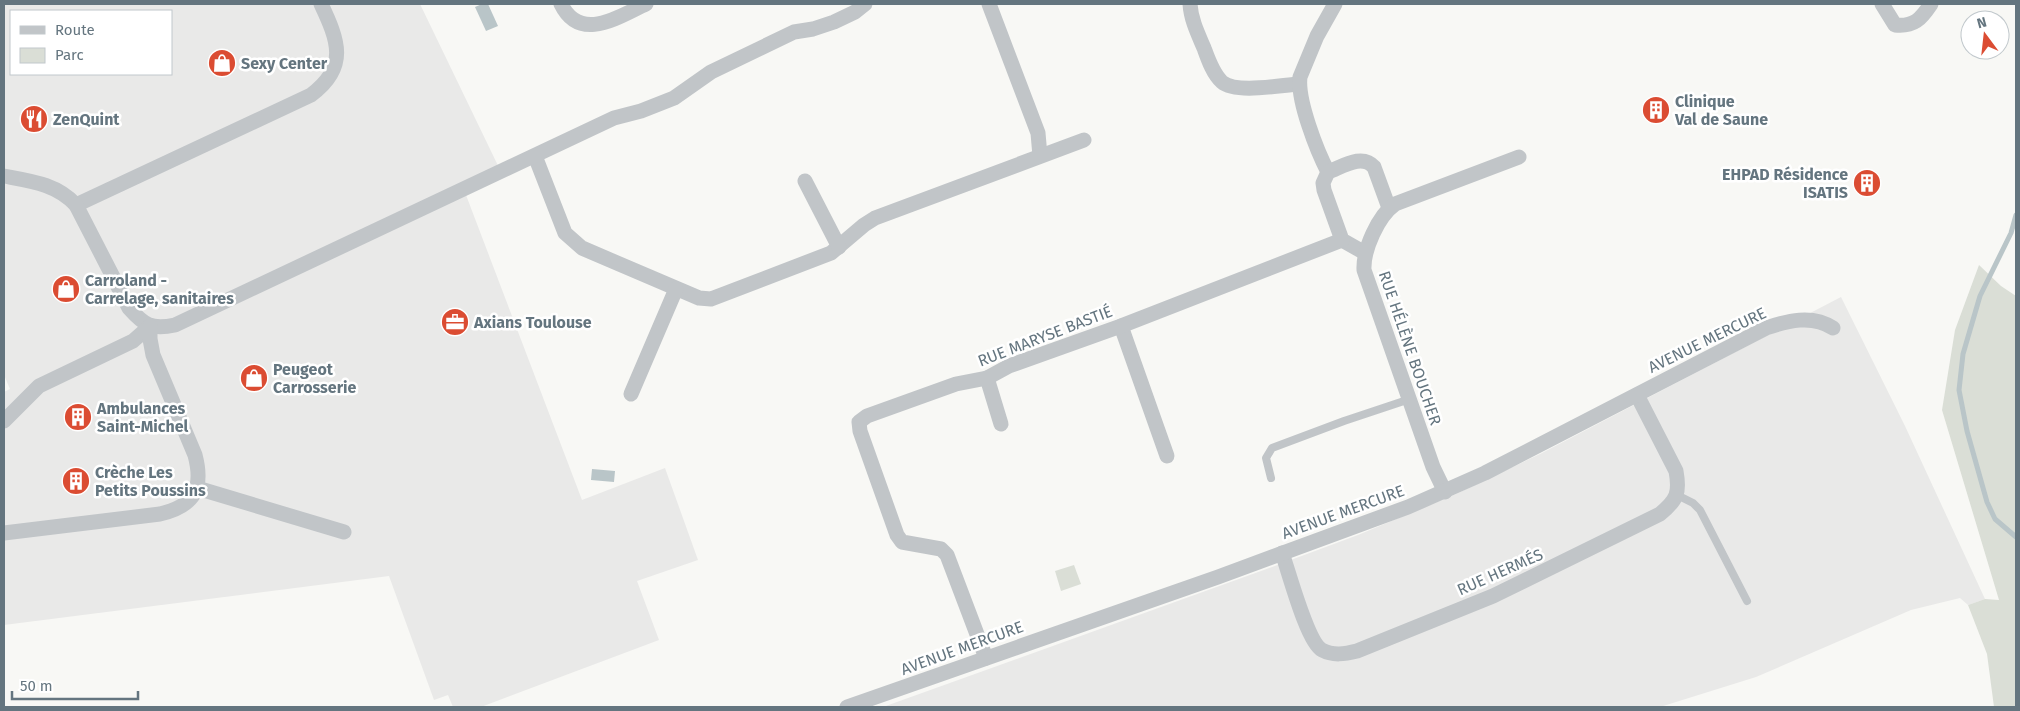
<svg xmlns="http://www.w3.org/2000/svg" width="2020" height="711" viewBox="0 0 2020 711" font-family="'Fira Sans',sans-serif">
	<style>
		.built { fill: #e9e9e8; fill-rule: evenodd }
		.green { fill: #daded6 }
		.water { fill: #b9c5c8 }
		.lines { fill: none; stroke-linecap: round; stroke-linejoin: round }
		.stream { stroke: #b9c5c8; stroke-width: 5 }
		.lane { stroke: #c1c5c8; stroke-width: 8 }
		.street { stroke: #c1c5c8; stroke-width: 15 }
		.labels { text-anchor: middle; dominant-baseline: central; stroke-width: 5; stroke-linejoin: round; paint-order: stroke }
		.poi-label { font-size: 16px; font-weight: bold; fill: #64757f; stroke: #fff; text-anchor: start }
		.street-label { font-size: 16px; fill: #64757f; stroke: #fff }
	</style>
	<rect width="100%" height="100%" fill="#f8f8f5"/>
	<g class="built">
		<path d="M4,4h416l83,172 -37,19 116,305 83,-32 33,92 -61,21 22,59 -178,67h-28l-5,-12 -14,5 -45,-124 -385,49v-233l6,-3 -6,-14zM11,11h160v63h-160z"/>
		<polygon points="1841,297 1905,426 1985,599 1968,605 1960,598 1911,610 1756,677 1660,707 883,707 1261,571 1358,535 1456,494 1542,453"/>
	</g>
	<g class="green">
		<polygon points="1979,265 2001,286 2016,296 2016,707 1994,707 1987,654 1968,605 1985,599 1999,600 1942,410 1955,330"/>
		<polygon points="1074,565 1081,584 1061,591 1055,571"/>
	</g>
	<g class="water">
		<polygon points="482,4 488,4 498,26 486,31 475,7"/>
		<polygon points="592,469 615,471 614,482 591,480"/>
	</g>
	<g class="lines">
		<polyline class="stream" points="2016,215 2011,233 1980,296 1963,354 1959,390 1967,431 1987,502 1995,519 2016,537"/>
		<g class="lane">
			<polyline points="1271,478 1266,458 1272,448 1344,421 1410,399"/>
			<polyline points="1677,495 1693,503 1700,510 1747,601"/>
		</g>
		<g class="street">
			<path d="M561,4c19,39 57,13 85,0"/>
			<polyline points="989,4 1038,133 1040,156"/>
			<path d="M1190,4c1,16 8,30 14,44 4,11 9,26 18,34 14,12 59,3 77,2"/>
			<path d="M1882,4l13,21c19,2 26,-6 36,-21"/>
			<polyline points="535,156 565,233 582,248 699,298 711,299 831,253 864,225 875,218 1084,140"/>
			<path d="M1328,172c-11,-21 -31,-72 -28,-95l17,-41 18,-32"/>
			<path d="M4,176c27,5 53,8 72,29l235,-110c38,-28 27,-55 10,-91"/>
			<polyline points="805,181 839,247"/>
			<path d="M76,205l53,103c15,17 22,22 46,17l439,-207 27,-7 33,-13 37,-26 83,-40 19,-3 21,-7 21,-10 10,-8"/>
			<path d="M1365,253l-23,-13 -18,-50 -1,-7 5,-11c14,-5 34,-19 46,-5l15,41"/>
			<polyline points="1121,326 1167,456"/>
			<polyline points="987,378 1001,424"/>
			<polyline points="631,394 676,289"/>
			<polyline points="4,421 39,386 133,341 150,326"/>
			<polyline points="197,488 344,532"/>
			<path d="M1445,492l-12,-25 -69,-197c-1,-20 14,-54 31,-66l124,-47"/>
			<path d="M4,533l156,-19c34,-8 44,-25 35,-59l-42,-100 -3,-16v-13"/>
			<path d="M1282,553c7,19 25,89 40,97 11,6 23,4 35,1l136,-55 167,-82c17,-14 20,-21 16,-43l-39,-76"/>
			<polyline points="986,658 947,555 941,549 902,542 897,535 860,431 859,422 867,416 956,384 987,378 1009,366 1121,326 1342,240"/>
			<path d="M847,707l371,-130 190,-70 77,-34 281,-145c21,-7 46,-14 67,0"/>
		</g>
	</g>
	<defs>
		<symbol id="shop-disc" viewBox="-11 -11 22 22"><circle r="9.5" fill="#db4c32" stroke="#fff"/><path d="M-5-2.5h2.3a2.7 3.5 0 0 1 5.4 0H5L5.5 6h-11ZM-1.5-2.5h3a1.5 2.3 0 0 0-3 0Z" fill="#fff"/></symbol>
		<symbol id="building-disc" viewBox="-11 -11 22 22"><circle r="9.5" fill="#db4c32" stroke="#fff"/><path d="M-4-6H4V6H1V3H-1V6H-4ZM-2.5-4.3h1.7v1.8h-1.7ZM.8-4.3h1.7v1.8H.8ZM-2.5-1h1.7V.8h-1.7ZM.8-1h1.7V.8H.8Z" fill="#fff"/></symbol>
		<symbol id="restaurant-disc" viewBox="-11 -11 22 22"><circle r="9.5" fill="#db4c32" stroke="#fff"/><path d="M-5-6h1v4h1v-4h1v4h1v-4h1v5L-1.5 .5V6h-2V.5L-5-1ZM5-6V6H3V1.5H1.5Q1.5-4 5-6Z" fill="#fff"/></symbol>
		<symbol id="office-disc" viewBox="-11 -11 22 22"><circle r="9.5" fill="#db4c32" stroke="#fff"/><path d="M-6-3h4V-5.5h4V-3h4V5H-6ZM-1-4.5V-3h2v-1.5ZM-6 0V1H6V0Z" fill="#fff"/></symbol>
	</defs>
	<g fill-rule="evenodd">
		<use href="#shop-disc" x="206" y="47" width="32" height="32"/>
		<use href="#building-disc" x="1640" y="94" width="32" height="32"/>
		<use href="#restaurant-disc" x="18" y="103" width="32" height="32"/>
		<use href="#building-disc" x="1851" y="167" width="32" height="32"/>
		<use href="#shop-disc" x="50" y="273" width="32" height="32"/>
		<use href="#office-disc" x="439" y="306" width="32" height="32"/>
		<use href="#shop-disc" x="238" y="362" width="32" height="32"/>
		<use href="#building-disc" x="62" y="401" width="32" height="32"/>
		<use href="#building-disc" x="60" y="465" width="32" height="32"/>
	</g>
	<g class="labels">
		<g class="poi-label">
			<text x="241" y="63">Sexy Center</text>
			<text x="1675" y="101">Clinique<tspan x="1675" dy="18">Val de Saune</tspan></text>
			<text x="53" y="119">ZenQuint</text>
			<text x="1848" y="174" text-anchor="end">EHPAD Résidence<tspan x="1848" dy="18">ISATIS</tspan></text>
			<text x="85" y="280">Carroland -<tspan x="85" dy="18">Carrelage, sanitaires</tspan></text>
			<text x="474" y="322">Axians Toulouse</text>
			<text x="273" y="369">Peugeot<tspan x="273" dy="18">Carrosserie</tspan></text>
			<text x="97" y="408">Ambulances<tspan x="97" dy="18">Saint-Michel</tspan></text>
			<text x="95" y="472">Crèche Les<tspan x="95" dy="18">Petits Poussins</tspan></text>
		</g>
		<g class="street-label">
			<text transform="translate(1045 336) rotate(-21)">RUE MARYSE BASTIÉ</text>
			<text transform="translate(1707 340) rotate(-26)">AVENUE MERCURE</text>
			<text transform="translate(1410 348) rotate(71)">RUE HÉLÈNE BOUCHER</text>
			<text transform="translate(1343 512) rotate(-20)">AVENUE MERCURE</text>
			<text transform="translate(1500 572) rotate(-24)">RUE HERMÉS</text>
			<text transform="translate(962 648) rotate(-20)">AVENUE MERCURE</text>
		</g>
	</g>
	<rect width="2020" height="711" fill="none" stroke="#64757f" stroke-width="10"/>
	<rect x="10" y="10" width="162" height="65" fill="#ffffff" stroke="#c1c8cc"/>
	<rect x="20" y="26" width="25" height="8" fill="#c1c5c8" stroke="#c1c8cc"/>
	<text x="55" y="35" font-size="15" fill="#64757f">Route</text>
	<rect x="20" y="48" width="25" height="15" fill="#daded6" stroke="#c1c8cc"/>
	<text x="55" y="60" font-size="15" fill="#64757f">Parc</text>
	<g transform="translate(1985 35) rotate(345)"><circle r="24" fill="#ffffff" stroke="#c1c8cc"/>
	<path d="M0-4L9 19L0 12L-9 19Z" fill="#db4c32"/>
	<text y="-8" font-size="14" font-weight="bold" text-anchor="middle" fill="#64757f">N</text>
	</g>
	<path d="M12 691v8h126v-8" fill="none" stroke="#64757f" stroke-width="2.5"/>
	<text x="20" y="691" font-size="15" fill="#64757f" stroke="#ffffff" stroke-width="4" paint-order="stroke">50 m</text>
</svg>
